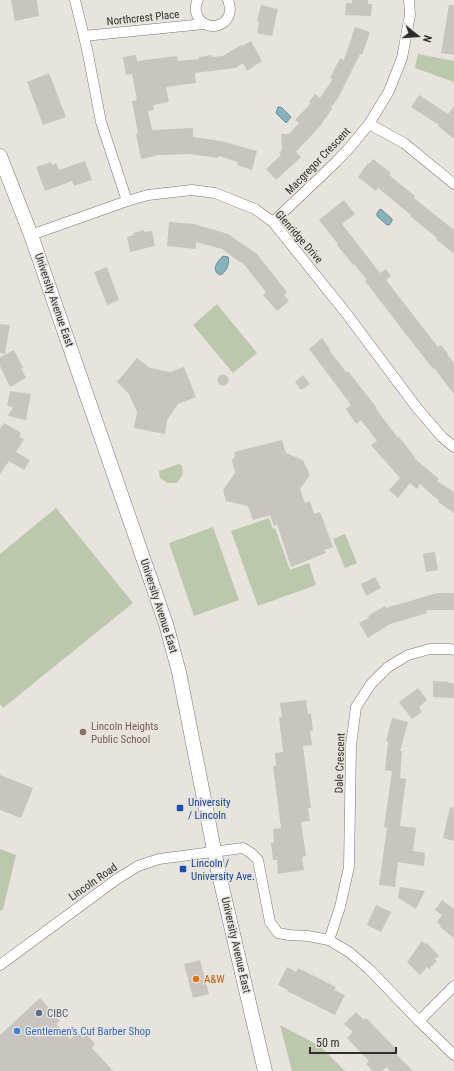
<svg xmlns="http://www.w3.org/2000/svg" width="454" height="1071" viewBox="0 0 454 1071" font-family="'Roboto Condensed',sans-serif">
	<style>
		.green { fill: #bcc8ac }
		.water { fill: #85b4be; stroke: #6b8c92 }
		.building { fill: #c8c4bf }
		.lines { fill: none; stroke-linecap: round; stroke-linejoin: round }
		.street-casing { stroke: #7b7872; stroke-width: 11 }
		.secondary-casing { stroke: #7b7872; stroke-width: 15 }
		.street { stroke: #fff; stroke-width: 10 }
		.secondary { stroke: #fff; stroke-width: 14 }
		.education-dot { fill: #8d6e63; stroke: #e7e3dd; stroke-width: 1.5 }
		.transit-dot { fill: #1a4fb4; stroke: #e7e3dd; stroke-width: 1.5 }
		.food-dot { fill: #e8710a; stroke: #e7e3dd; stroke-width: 1.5 }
		.service-dot { fill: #5c6f8a; stroke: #e7e3dd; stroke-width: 1.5 }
		.shop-dot { fill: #3f7fe0; stroke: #e7e3dd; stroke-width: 1.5 }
		.labels { text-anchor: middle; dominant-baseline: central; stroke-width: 3; stroke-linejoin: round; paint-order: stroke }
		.street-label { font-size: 11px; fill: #2f2e2c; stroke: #e7e3dd }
		.education-label { font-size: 11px; fill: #785e54; stroke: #e7e3dd; text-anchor: start }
		.transit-label { font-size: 11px; fill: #164399; stroke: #e7e3dd; text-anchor: start }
		.food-label { font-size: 11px; fill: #c56008; stroke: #e7e3dd; text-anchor: start }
		.service-label { font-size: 11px; fill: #4e5e75; stroke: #e7e3dd; text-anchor: start }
		.shop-label { font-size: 11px; fill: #366cbe; stroke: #e7e3dd; text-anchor: start }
	</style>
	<rect width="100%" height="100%" fill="#e7e3dd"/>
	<g class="green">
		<polygon points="418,54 454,61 454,82 415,68"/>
		<polygon points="217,304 257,353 233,373 193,325"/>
		<polygon points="179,464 182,466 183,474 177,483 167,483 160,478 159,471"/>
		<polygon points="56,508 133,603 3,708 0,704 0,554"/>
		<polygon points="269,518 273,529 275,528 290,570 309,563 316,585 258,606 231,531"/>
		<polygon points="213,527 239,600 194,616 169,543"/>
		<polygon points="345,534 357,563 345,568 333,539"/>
		<polygon points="0,849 16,855 3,909 0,911"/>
		<polygon points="280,1025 320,1046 345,1071 292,1071"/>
	</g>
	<g class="water">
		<polygon points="278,107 281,107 291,117 286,123 276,113"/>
		<polygon points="380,209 382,210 392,219 392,221 389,225 387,225 377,216 377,213"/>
		<path d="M223,256l5,1c2,7 -2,16 -8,18 -10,-5 -2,-14 3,-19z"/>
	</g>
	<g class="building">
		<polygon points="11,0 37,0 39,16 15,21"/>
		<polygon points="352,0 368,0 368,4 372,4 371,16 345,15 346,3 352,3"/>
		<polygon points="261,5 278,9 272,36 257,33 259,22 257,21"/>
		<polygon points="449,5 454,5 454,55 441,53"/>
		<polygon points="355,27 370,32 362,55 360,54 338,98 331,108 332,109 320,126 296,152 301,157 276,180 266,169 281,155 279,153 282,150 281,134 289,134 299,123 295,120 311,103 309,102 315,94 320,98 333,79 330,78 340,58 344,60"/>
		<polygon points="251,41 262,61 247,71 243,63 235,68 195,73 196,83 166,87 169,102 153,105 154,110 148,111 152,130 193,128 193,137 221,141 257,151 252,170 237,165 238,162 219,156 218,158 189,154 159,155 141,159 136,134 138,134 132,101 137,100 132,74 126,75 123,57 136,55 137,61 177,56 178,61 199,59 199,57 212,55 212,57 223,56 241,45 242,46"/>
		<polygon points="49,73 66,117 43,125 27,82"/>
		<polygon points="419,95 448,114 454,106 454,139 438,126 439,125 411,107"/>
		<polygon points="373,159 391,173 389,175 415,196 414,198 454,230 454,254 436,239 437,238 410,216 411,215 378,188 376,191 358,177 368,163 369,164"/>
		<polygon points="85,161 92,180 74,186 72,181 45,191 36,167 51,162 52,165 56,163 59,170"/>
		<polygon points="344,200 355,214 342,224 380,273 386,269 391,276 386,280 438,347 441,345 448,354 447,354 454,363 454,394 434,368 433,369 398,324 365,281 367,280 354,264 353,265 337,245 338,244 319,220"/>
		<polygon points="169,222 194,224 228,234 257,254 287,292 284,295 289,301 277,311 263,295 266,292 242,262 241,263 222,249 196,242 196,249 167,246"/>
		<polygon points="144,230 144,232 152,231 155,246 130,252 127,237 134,235 133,233"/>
		<polygon points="107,267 119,300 107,305 94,272"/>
		<polygon points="0,324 10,325 5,354 0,353"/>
		<polygon points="322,338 330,349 329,350 346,372 348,371 377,408 376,409 398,438 399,437 415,457 414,458 439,479 437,481 454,492 454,513 438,502 439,501 420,484 417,489 410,483 398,498 389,490 400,478 371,445 377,441 361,420 356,424 346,409 351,405 309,349"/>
		<polygon points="14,350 23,368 21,368 26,378 10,387 0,366 0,357"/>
		<polygon points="137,358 150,368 170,372 184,367 196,397 178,404 167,420 165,434 134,428 137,412 129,394 117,382"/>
		<circle cx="223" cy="380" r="5.5"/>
		<polygon points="303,375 310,384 301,390 295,382"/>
		<polygon points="10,391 31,394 26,420 8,416 13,407 7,406"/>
		<polygon points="4,423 21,433 19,437 24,439 16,452 30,460 24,470 9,461 0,474 0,429"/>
		<polygon points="282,440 286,453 303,460 310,475 300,489 305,503 310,501 314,514 320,512 333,547 324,550 326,553 291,567 277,524 274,526 270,515 253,520 248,506 226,501 223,490 235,473 232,460 235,456 234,452"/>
		<polygon points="435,552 438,570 426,572 423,554"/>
		<polygon points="375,577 381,588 366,596 361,584"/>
		<polygon points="437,593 454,593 454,610 426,610 427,613 390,624 368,638 359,623 369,618 368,616 385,606 386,608"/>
		<polygon points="433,681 449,682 449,683 454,683 454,698 433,697"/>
		<polygon points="418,688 427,700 419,707 422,712 412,719 399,702"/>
		<polygon points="306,700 308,714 311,713 313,731 310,731 312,745 303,746 311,808 308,808 310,821 301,822 306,856 302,857 304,870 278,874 277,860 273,860 271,843 274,843 273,829 281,828 273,766 276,766 275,753 283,752 279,717 282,717 280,703"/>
		<polygon points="392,718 408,722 400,751 402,751 400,778 406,779 400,826 416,828 413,851 425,853 424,866 398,862 395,887 379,885 387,828 384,827 392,771 385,770 388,741 386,741"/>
		<polygon points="0,775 33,788 21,818 0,810"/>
		<polygon points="450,807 454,808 454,841 443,838"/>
		<polygon points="400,887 425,891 416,909 398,898"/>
		<polygon points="442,900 454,909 454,938 440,927 441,926 437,922 442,915 435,910"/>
		<polygon points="376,905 391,912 381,932 367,925"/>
		<polygon points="422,941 425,944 427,943 439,956 435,959 437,961 429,969 427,967 420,975 407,962"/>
		<polygon points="200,960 209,994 193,998 184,964"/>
		<polygon points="287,967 296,972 298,968 336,987 334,990 345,995 335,1015 287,991 288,990 278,985"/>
		<polygon points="40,998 60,1021 56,1024 70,1039 78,1032 83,1038 87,1035 95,1044 92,1048 113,1071 0,1071 0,1035"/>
		<polygon points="356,1012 364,1020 366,1018 377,1029 398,1051 395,1053 413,1071 390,1071 386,1067 383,1071 373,1071 366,1064 369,1061 347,1038 353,1032 344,1024"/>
	</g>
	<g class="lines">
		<defs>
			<g id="street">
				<polyline points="75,0 87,49 101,122 127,201"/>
				<path d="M198,0c-3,5 -3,10 -1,15 8,20 41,11 31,-15"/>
				<polyline points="84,36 204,24"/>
				<polyline points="369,124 404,143 454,184"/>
				<polyline points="273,222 336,162 351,146 369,124 389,91 402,58 410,15 409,0"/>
				<polyline points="31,235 127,201 148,195 192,190 215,193 255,209 273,222 346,313 417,408 442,437 454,447"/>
				<polyline points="329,940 340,907 349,867 351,745 356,707 371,684 388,667 408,655 430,649 450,649 454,650"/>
				<polyline points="0,965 117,879 138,866 159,859 243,848 251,853 258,860 270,922 278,933 289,935 308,936 329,940 349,952 369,969 419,1021 454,1055"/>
				<polyline points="419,1021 454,986"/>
			</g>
			<polyline id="secondary" points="0,156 31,235 166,624 179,672 218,870 265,1071"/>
		</defs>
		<use href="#street" class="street-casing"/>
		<use href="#secondary" class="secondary-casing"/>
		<use href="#street" class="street"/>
		<use href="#secondary" class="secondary"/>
	</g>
	<circle class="education-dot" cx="83" cy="732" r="4"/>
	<g class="transit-dot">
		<rect x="176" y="804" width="8" height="8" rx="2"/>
		<rect x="179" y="865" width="8" height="8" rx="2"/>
	</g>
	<circle class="food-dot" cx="196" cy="979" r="4"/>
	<circle class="service-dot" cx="39" cy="1013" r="4"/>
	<circle class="shop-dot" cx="17" cy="1031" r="4"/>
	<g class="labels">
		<g class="street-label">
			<text transform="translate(143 18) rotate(-6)">Northcrest Place</text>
			<text transform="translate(318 161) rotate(-46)">Macgregor Crescent</text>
			<text transform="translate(299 237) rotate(49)">Glenridge Drive</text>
			<text transform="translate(54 300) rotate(71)">University Avenue East</text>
			<text transform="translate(159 606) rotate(72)">University Avenue East</text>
			<text transform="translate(340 763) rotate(-88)">Dale Crescent</text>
			<text transform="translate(93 882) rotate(-35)">Lincoln Road</text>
			<text transform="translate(236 945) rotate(77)">University Avenue East</text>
		</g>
		<g class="education-label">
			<text x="91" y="726">Lincoln Heights<tspan x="91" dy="13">Public School</tspan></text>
		</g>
		<g class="transit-label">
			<text x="188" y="802">University<tspan x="188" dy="13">/ Lincoln</tspan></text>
			<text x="191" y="863">Lincoln /<tspan x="191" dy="13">University Ave.</tspan></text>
		</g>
		<g class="food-label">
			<text x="204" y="979">A&amp;W</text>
		</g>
		<g class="service-label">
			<text x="47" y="1013">CIBC</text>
		</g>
		<g class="shop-label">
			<text x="25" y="1031">Gentlemen's Cut Barber Shop</text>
		</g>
	</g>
	<g transform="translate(418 36) rotate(107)" stroke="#e7e3dd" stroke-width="3" paint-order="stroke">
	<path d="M0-3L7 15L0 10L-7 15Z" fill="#2f2e2c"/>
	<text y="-6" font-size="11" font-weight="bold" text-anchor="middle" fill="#2f2e2c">N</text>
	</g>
	<path d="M310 1047v6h86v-6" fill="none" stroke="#2f2e2c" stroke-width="2"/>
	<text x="316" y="1047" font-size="12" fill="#2f2e2c" stroke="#e7e3dd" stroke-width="3" paint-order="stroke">50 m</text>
</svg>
